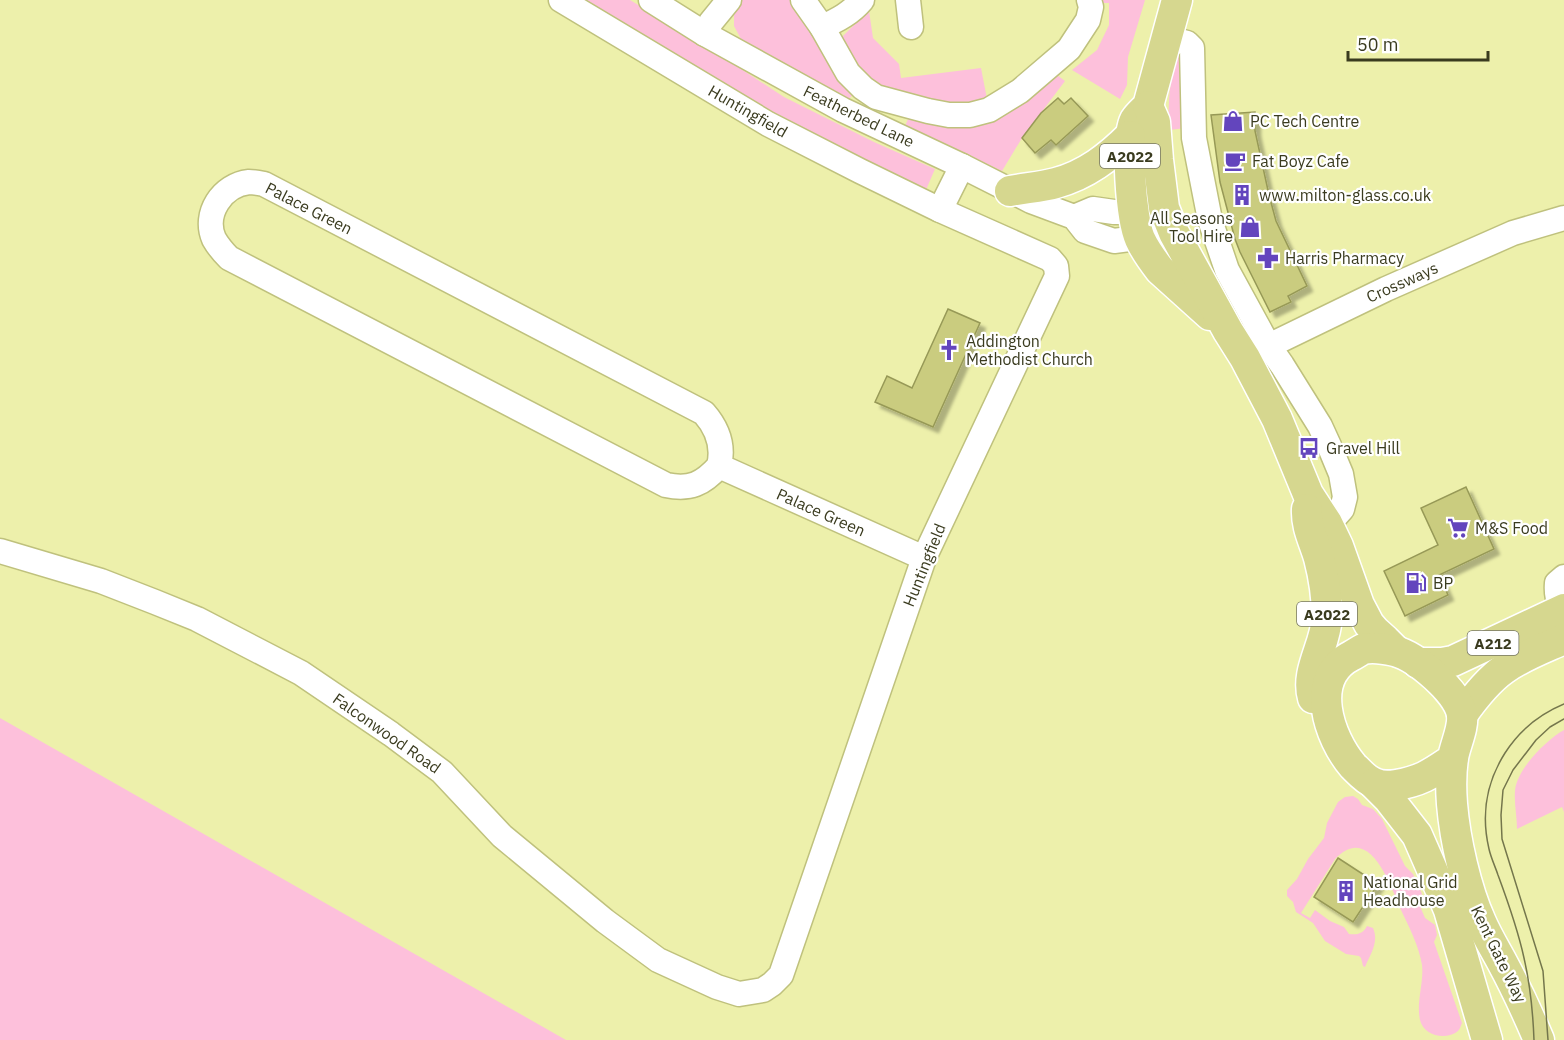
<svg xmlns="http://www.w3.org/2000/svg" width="1564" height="1040" viewBox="0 0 1564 1040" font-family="'IBM Plex Sans',sans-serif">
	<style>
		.green { fill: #fdc0db }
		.building { fill: #cacc7f; stroke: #979957; stroke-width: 1.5; filter: url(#shadow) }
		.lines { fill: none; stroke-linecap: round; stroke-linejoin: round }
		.minor-casing { stroke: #bfc17d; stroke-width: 27 }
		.major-casing { stroke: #fff; stroke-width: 33 }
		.minor { stroke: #fff; stroke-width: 24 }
		.major { stroke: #d6d78f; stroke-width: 30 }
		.tram { stroke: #74764c; stroke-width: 1.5 }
		.labels { text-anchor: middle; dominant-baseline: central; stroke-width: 4.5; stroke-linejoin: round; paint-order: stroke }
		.shield { fill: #fff; stroke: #757662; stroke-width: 1.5 }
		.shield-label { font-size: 15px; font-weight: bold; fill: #3a3b1f }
		.street-label { font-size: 16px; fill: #3a3b1f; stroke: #fff }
		.poi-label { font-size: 16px; fill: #3a3b1f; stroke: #fff; text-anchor: start }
	</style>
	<defs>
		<filter id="shadow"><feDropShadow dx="5.5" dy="5.5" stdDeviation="1.5" flood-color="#0004"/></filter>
	</defs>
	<rect width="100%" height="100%" fill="#edf0ab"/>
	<g class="green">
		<polygon points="582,0 630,0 703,44 784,97 874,142 935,169 925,192 770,116"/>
		<polygon points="739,0 794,0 855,92 849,99 780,64 741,39 734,26 734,12"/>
		<polygon points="1098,0 1145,0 1128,57 1127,85 1120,99 1072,70 1097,50 1109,25 1109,3 1099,3"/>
		<polygon points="868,4 873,38 899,64 901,78 981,68 987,99 968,107 928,104 868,81 843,44 843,36 862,17"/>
		<path d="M1179,50l5,3 2,75 -17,2c-1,-30 0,-51 10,-80z"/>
		<polygon points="1053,72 1065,81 1022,138 1002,171 905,126 909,117 946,125"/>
		<polygon points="0,718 566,1040 0,1040"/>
		<path d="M1564,730v82l-2,-5 -45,22c0,-12 -3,-26 -2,-38 1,-21 31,-51 49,-61z"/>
		<path d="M1353,796l5,3 4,6 11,4 9,10 23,47 8,8 9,20 -3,10 6,14 10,7 2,10 -3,7 28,81c-1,2 -2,6 -4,8 -11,9 -34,6 -38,-11 -4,-18 4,-37 2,-55 -3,-19 -13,-38 -21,-55 -11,-25 -31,-88 -66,-51l-34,54 9,5 5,-8 15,11 14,6 5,7c8,1 14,0 18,-8l6,2c6,14 -2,25 -8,39l-2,-1 -2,-8 -2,-2 -13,-2 -21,-13 -12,-18 -17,-11 -3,-10 -6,-6v-6l10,-11 11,-20 16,-21 3,-15 11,-21 7,-5z"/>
	</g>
	<g class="building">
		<polygon points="1058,98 1064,104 1071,98 1088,116 1056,145 1051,140 1035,153 1022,138 1041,113"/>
		<polygon points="1255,112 1255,131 1269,195 1276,221 1307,286 1288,296 1291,302 1270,312 1240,252 1235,239 1220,182 1211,115"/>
		<polygon points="948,309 980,323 933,427 875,402 887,376 912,388"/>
		<polygon points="1466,487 1494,549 1439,575 1448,595 1405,616 1384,571 1438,545 1421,508"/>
		<polygon points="1338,858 1378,884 1353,922 1314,897"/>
	</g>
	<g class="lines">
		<defs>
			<g id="minor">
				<polyline points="651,0 705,34 843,110 962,166 1031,201 1074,217 1085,231 1114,241 1174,233"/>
				<polyline points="803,0 822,27 848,73 863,88 876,97 928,111 949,115 970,115 989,110 1020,91 1069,49 1088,20 1091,7 1089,0"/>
				<polyline points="908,0 911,27"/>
				<path d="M822,27c16,-7 29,-14 40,-27"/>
				<polyline points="705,34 711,22 729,0"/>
				<polyline points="1167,38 1187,43 1192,48 1194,138 1210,220 1227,270 1268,345 1282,365 1320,426 1331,450 1341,474 1345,497 1342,509 1334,518 1327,523"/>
				<polyline points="940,210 962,166"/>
				<polyline points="1074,217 1093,209 1114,212 1134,212 1150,210"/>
				<polyline points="1256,352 1386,289 1513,233 1564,218"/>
				<path d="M719,466c5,-20 -1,-37 -15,-53l-440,-229c-5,-1 -10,-2 -15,-2 -27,3 -46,32 -35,57 4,7 10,14 15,19l437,227c24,5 37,-1 53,-19l205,92"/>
				<polyline points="0,551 101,581 155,602 197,619 301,673 391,734 442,772 502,836 605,921 658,960 717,987 739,994 763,990 772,984 781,975 924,558 1057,276 1056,266 1050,259 940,210 860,171 768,124 561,0"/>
				<path d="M1562,610c-4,-10 -6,-16 -5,-27l7,-6"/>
			</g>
			<g id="major">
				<path d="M1177,0l-29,106c-4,4 -10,9 -13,14 -10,19 -4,99 5,119 5,11 13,22 20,31l50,45"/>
				<polyline points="1148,106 1155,122 1158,160 1164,208 1174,233 1228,331 1245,358 1277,419 1308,494 1327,523 1338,546 1359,605 1369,624 1375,631 1385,640 1396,651"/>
				<path d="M1010,191c16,-3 32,-4 46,-8 30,-8 53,-26 74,-47"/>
				<path d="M1307,509c-1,18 7,32 12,49 5,19 8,39 8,59 -1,28 -22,54 -14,81"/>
				<polyline points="1418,663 1442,663 1453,661 1564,609"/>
				<path d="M1462,715c12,-17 25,-34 42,-46 18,-13 40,-21 60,-30"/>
				<path d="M1453,759c-21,14 -31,22 -57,26 -6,1 -16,1 -22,-2 -8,-3 -15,-11 -21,-17 -24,-28 -45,-88 -2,-110 4,-2 8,-5 12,-7 8,-2 23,0 32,2 22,6 62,40 67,63 2,14 -7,31 -9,44 -2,13 -2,33 -1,46 3,36 14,85 29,118 6,14 14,27 21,40 14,26 26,52 37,78"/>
				<polyline points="1374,784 1389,799 1417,835 1431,867 1449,910 1487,1040"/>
			</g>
		</defs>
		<use href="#minor" class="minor-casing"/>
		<use href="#major" class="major-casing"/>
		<use href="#minor" class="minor"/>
		<use href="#major" class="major"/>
		<g class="tram">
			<path d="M1534,1040c-1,-27 -4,-56 -10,-82 -6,-28 -16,-56 -26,-83 -3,-9 -7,-17 -9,-26 -8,-34 -3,-66 16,-96 14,-22 35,-39 59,-49"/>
			<polyline points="1548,1040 1543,971 1502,839 1501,815 1503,790 1513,770 1536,740 1550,727 1564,719"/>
		</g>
	</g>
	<defs>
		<symbol id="shop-bare" viewBox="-9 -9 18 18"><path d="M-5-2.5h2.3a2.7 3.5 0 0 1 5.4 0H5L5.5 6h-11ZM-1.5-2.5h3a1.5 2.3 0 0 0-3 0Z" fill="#6345bd" stroke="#fff" stroke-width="2.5" paint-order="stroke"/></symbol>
		<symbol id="cafe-bare" viewBox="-9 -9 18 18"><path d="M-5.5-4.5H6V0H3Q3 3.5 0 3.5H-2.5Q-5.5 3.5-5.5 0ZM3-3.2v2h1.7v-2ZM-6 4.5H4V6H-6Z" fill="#6345bd" stroke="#fff" stroke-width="2.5" paint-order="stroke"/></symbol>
		<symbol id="building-bare" viewBox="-9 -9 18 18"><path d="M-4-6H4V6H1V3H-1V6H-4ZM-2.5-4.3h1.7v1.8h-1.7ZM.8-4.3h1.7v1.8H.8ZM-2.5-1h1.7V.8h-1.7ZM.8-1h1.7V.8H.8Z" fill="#6345bd" stroke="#fff" stroke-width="2.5" paint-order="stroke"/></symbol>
		<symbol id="pharmacy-bare" viewBox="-9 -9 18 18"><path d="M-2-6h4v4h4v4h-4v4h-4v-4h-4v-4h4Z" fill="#6345bd" stroke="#fff" stroke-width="2.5" paint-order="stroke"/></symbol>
		<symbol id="church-bare" viewBox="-9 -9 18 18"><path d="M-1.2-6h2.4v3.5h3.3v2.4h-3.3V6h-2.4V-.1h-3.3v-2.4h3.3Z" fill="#6345bd" stroke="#fff" stroke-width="2.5" paint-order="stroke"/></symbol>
		<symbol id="bus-bare" viewBox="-9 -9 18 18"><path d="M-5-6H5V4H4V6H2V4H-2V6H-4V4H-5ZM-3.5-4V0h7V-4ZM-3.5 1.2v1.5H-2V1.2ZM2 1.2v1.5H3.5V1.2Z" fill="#6345bd" stroke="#fff" stroke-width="2.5" paint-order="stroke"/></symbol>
		<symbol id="supermarket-bare" viewBox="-9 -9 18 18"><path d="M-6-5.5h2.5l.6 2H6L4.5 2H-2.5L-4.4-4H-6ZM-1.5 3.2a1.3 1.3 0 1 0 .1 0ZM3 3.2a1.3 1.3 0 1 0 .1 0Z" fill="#6345bd" stroke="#fff" stroke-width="2.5" paint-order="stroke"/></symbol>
		<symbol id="fuel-bare" viewBox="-9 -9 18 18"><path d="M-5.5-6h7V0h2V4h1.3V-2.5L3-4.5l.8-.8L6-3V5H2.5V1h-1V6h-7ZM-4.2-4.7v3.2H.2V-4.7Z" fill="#6345bd" stroke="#fff" stroke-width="2.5" paint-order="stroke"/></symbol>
	</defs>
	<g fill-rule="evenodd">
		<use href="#shop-bare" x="1218" y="106" width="30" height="30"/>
		<use href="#cafe-bare" x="1220" y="146" width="30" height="30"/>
		<use href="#building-bare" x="1227" y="180" width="30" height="30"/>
		<use href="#shop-bare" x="1235" y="212" width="30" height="30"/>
		<use href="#pharmacy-bare" x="1253" y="243" width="30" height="30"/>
		<use href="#church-bare" x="934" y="335" width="30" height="30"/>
		<use href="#bus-bare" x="1294" y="433" width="30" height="30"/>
		<use href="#supermarket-bare" x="1443" y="513" width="30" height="30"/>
		<use href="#fuel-bare" x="1401" y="568" width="30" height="30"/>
		<use href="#building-bare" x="1331" y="876" width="30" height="30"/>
	</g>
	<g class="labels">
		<g class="shield">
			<rect x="1100" y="144" width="60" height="24" rx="4.5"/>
			<rect x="1297" y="602" width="60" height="24" rx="4.5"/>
			<rect x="1467.5" y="631" width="51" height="24" rx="4.5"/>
		</g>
		<g class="shield-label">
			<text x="1130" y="156">A2022</text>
			<text x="1327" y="614">A2022</text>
			<text x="1493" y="643">A212</text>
		</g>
		<g class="street-label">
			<text transform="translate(748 111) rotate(30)">Huntingfield</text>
			<text transform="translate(859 116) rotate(26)">Featherbed Lane</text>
			<text transform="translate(309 208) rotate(27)">Palace Green</text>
			<text transform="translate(1402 282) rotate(-24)">Crossways</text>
			<text transform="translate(821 512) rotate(24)">Palace Green</text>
			<text transform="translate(924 565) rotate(-68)">Huntingfield</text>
			<text transform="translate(387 733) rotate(35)">Falconwood Road</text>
			<text transform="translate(1499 954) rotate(64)">Kent Gate Way</text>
		</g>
		<g class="poi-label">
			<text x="1250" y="121">PC Tech Centre</text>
			<text x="1252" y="161">Fat Boyz Cafe</text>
			<text x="1259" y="195">www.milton-glass.co.uk</text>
			<text x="1233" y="218" text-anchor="end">All Seasons<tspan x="1233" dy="18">Tool Hire</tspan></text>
			<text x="1285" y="258">Harris Pharmacy</text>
			<text x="966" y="341">Addington<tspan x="966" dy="18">Methodist Church</tspan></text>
			<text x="1326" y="448">Gravel Hill</text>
			<text x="1475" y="528">M&amp;S Food</text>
			<text x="1433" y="583">BP</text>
			<text x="1363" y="882">National Grid<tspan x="1363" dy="18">Headhouse</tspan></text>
		</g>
	</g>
	<path d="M1348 51v9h140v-9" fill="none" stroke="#3a3b1f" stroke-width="3"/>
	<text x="1357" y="51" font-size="18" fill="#3a3b1f" stroke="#ffffff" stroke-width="4.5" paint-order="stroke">50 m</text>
</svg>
